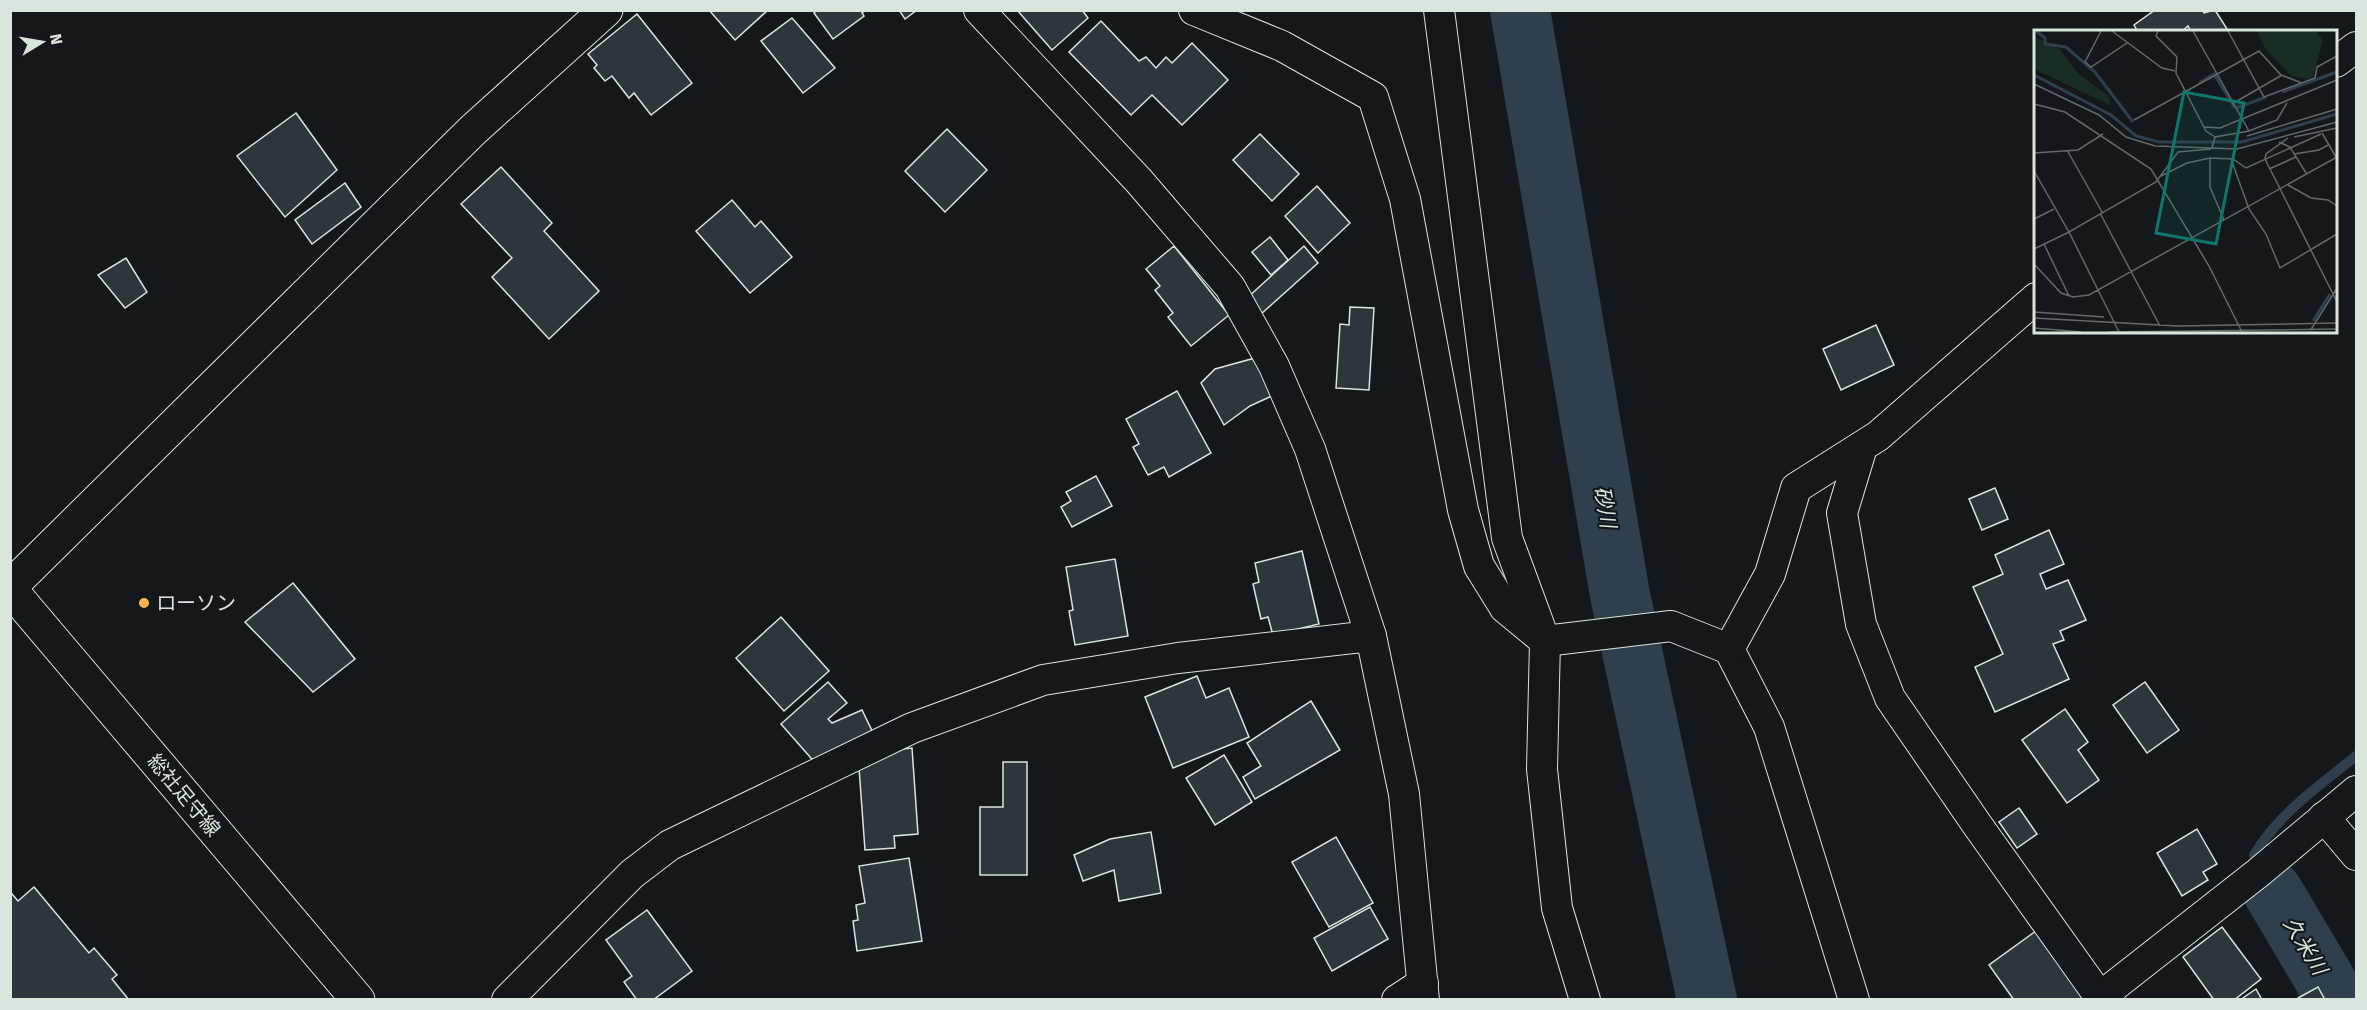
<svg xmlns="http://www.w3.org/2000/svg" width="2367" height="1010" viewBox="0 0 2367 1010" font-family="'Fira Sans','Noto Sans JP',sans-serif">
	<style>
		.lines { fill: none; stroke-linecap: round; stroke-linejoin: round }
		.stream { stroke: #2f3f4d; stroke-width: 10 }
		.river { stroke: #2f3f4d; stroke-width: 60 }
		.building { fill: #2c363c; stroke: #d8e6dc; stroke-width: 1.5 }
		.street-casing { stroke: #d8e6dc; stroke-width: 32 }
		.secondary-casing { stroke: #d8e6dc; stroke-width: 35 }
		.street { stroke: #14181c; stroke-width: 30 }
		.secondary { stroke: #14181c; stroke-width: 33 }
		.poi-dot { fill: #ffb74d; stroke: #14181c; stroke-width: 2 }
		.labels { text-anchor: middle; dominant-baseline: central; stroke-width: 4.5; stroke-linejoin: round; paint-order: stroke }
		.poi-label { font-size: 20px; fill: #d8e6dc; stroke: #14181c; text-anchor: start }
		.street-label { font-size: 20px; fill: #d8e6dc; stroke: #14181c }
		.water-label { font-size: 21px; font-style: italic; fill: #d8e6dc; stroke: #14181c }
		.inset-river { fill: none; stroke: #2f3f4d; stroke-width: 3 }
		.inset-road { fill: none; stroke: #626a69; stroke-width: 1.5 }
		.view { fill: #0f766e; fill-opacity: 0.15; stroke: #0f766e; stroke-width: 3 }
		.inset-edge { fill: none; stroke: #d8e6dc; stroke-width: 3 }
	</style>
	<rect width="100%" height="100%" fill="#14181c"/>
	<g class="lines">
		<path class="stream" d="M2273,892l-19,-37c25,-42 65,-69 102,-99"/>
		<g class="river">
			<polyline points="1520,10 1620,595 1707,1000"/>
			<polyline points="2273,892 2337,1000"/>
		</g>
	</g>
	<g class="building">
		<polygon points="709,10 768,10 735,40"/>
		<polygon points="817,10 866,10 862,13 864,16 833,39 814,13"/>
		<polygon points="899,10 917,10 905,19"/>
		<polygon points="1017,10 1082,10 1088,18 1052,50"/>
		<polygon points="2155,10 2202,10 2204,13 2215,10 2229,32 2191,32 2188,26 2181,32 2138,32 2134,25"/>
		<polygon points="637,14 692,83 651,115 634,93 629,98 612,76 605,81 594,68 597,65 588,54"/>
		<polygon points="792,18 835,68 803,93 761,41"/>
		<polygon points="1101,21 1139,61 1146,57 1156,68 1166,57 1172,63 1192,43 1228,80 1182,125 1152,95 1131,115 1069,52"/>
		<polygon points="296,113 337,170 285,217 237,156"/>
		<polygon points="947,129 987,170 945,212 905,171"/>
		<polygon points="1260,134 1299,174 1272,201 1233,160"/>
		<polygon points="501,167 552,223 544,231 599,291 549,339 492,277 512,258 461,204"/>
		<polygon points="345,183 361,207 312,244 295,220"/>
		<polygon points="1317,186 1350,223 1318,253 1285,216"/>
		<polygon points="732,200 755,227 761,221 792,257 750,293 696,231"/>
		<polygon points="1270,237 1288,260 1271,275 1252,252"/>
		<polygon points="1174,246 1229,315 1191,346 1168,317 1173,313 1155,290 1160,286 1146,269"/>
		<polygon points="1304,246 1318,263 1261,314 1247,298"/>
		<polygon points="126,258 147,292 125,308 98,275"/>
		<polygon points="1350,307 1374,308 1369,390 1336,388 1340,324 1349,325"/>
		<polygon points="1876,325 1894,365 1841,390 1823,349"/>
		<polygon points="1255,358 1274,395 1250,406 1224,425 1201,383 1215,369"/>
		<polygon points="1177,391 1211,453 1169,477 1164,467 1148,475 1133,447 1139,444 1126,419"/>
		<polygon points="1096,476 1112,506 1072,527 1061,507 1071,501 1066,492"/>
		<polygon points="1995,488 2008,519 1982,530 1969,499"/>
		<polygon points="2049,530 2064,564 2040,574 2046,589 2068,580 2086,620 2060,631 2064,640 2053,644 2069,679 1995,712 1975,667 2003,654 1973,587 2003,574 1995,555"/>
		<polygon points="1302,551 1319,624 1273,635 1268,617 1261,619 1253,584 1259,582 1255,563"/>
		<polygon points="1115,559 1128,636 1075,645 1069,611 1073,610 1066,567"/>
		<polygon points="293,583 355,659 313,692 245,622"/>
		<polygon points="781,617 829,671 784,711 736,658"/>
		<polygon points="1197,676 1206,698 1229,688 1249,737 1173,768 1145,697"/>
		<polygon points="828,682 847,703 828,719 832,723 862,710 876,739 818,766 781,724"/>
		<polygon points="2145,682 2179,730 2147,753 2113,705"/>
		<polygon points="1311,701 1340,750 1255,799 1243,777 1261,766 1247,743"/>
		<polygon points="2065,709 2088,742 2078,750 2099,780 2067,803 2022,740"/>
		<polygon points="912,748 918,834 894,836 895,848 865,850 858,754"/>
		<polygon points="1224,755 1252,802 1215,825 1186,778"/>
		<polygon points="1003,762 1027,762 1027,875 980,875 980,807 1003,807"/>
		<polygon points="2019,808 2037,834 2017,848 1999,822"/>
		<polygon points="2197,829 2217,864 2203,872 2208,880 2182,896 2157,853"/>
		<polygon points="1151,832 1161,893 1119,901 1114,870 1083,881 1074,855 1110,839"/>
		<polygon points="1336,837 1373,903 1329,927 1292,862"/>
		<polygon points="909,858 922,941 857,951 853,921 858,920 856,905 865,903 859,866"/>
		<polygon points="34,887 89,953 94,948 117,975 112,979 129,1000 10,1000 10,895 12,894 18,901"/>
		<polygon points="1370,907 1388,939 1332,971 1314,938"/>
		<polygon points="647,910 692,971 653,1000 637,1000 624,982 632,976 606,940"/>
		<polygon points="2222,927 2261,979 2234,1000 2214,1000 2183,957"/>
		<polygon points="2036,931 2084,1000 2014,1000 1989,965"/>
		<polygon points="2318,987 2325,1000 2298,1000 2298,998"/>
		<polygon points="2256,989 2262,1000 2240,1000"/>
	</g>
	<g class="lines">
		<defs>
			<g id="street">
				<polyline points="979,10 1139,181 1230,287 1274,366 1310,449 1371,636 1404,794 1424,1000"/>
				<polyline points="1194,10 1282,46 1373,97 1405,199 1463,510 1479,566 1505,608 1545,641 1671,626 1729,649 1769,727 1854,1000"/>
				<polyline points="1439,10 1507,538 1545,641 1542,769 1557,908 1585,1000"/>
				<polyline points="2336,62 2356,47"/>
				<polyline points="1862,447 1842,513 1861,624 1890,698 1978,826 2102,1000"/>
				<polyline points="1729,649 1770,574 1796,488 1878,436 2036,298"/>
				<polyline points="2324,817 2356,855"/>
				<polyline points="507,1000 632,874 670,845 912,728 1043,680 1178,658 1371,636"/>
				<polyline points="1397,1000 1423,983"/>
				<polyline points="2104,1000 2114,986 2258,873 2356,791"/>
			</g>
			<g id="secondary">
				<polyline points="10,587 473,130 606,10"/>
				<polyline points="10,589 358,1000"/>
			</g>
		</defs>
		<use href="#street" class="street-casing"/>
		<use href="#secondary" class="secondary-casing"/>
		<use href="#street" class="street"/>
		<use href="#secondary" class="secondary"/>
	</g>
	<circle class="poi-dot" cx="144" cy="603" r="6"/>
	<g class="labels">
		<g class="poi-label">
			<text x="156" y="603">ローソン</text>
		</g>
		<g class="street-label">
			<text transform="translate(184 795) rotate(50)">総社足守線</text>
		</g>
		<g class="water-label">
			<text transform="translate(1605 507) rotate(80)">砂川</text>
			<text transform="translate(2305 946) rotate(59)">久米川</text>
		</g>
	</g>
	<g transform="translate(2034 30)">
		<rect width="303" height="303" fill="#14181c"/>
		<path d="M223,1h59l7,10 -10,35 -6,3 -16,-3 -26,-28zM0,7l24,10 20,26 31,24 1,8 -76,-36z" fill="#1a2d24"/>
		<path class="inset-river" d="M2,1l9,7v6l21,3 29,25 38,50M0,45l77,40 25,21 23,6h83l95,-28M165,53l15,-9 21,34M248,62l55,-20M202,78l30,-11M279,291l17,-27"/>
		<path class="inset-road" d="M67,1l-16,31 6,5 36,-24M78,1l50,37 13,3M124,1l-2,5 21,21 -1,16 17,33 13,25 9,6M159,1l56,100M194,1l36,66 51,-19 2,-11 20,-11M0,54l65,31 27,22 29,9 82,3 100,-27M0,74l31,8 86,57 58,97 33,66M198,74l50,-29M100,90l125,-69 22,24 21,8M170,97l16,1 117,-48M288,103l14,24M213,106l90,-27M260,107l43,-9M254,108l-22,16 -1,5 72,143M245,112l11,5 16,26M178,118l3,-11 34,-6 28,-11 10,-17M33,120l35,62M0,123l44,-3 25,-16M260,124l25,-4 9,-5M176,128v29l14,33M197,129l18,50 17,25 14,34 57,-34M235,139l27,-12M0,141l35,61 87,-50 22,-30 33,-3M127,146l26,-13 23,-5 23,1 13,9 75,-34M254,155l23,13 17,2 9,6M66,183l60,113M0,189l20,-10M10,214l25,52M0,219l35,-17 29,58M0,234l27,29 12,4 16,-2 248,-138M64,260l21,42M0,282l70,5M0,288l143,8 160,-3M0,298l47,4M276,301l27,-43M74,302l229,-3"/>
		<path class="view" d="M150,62l60,11 -28,141 -60,-11z"/>
		<rect width="303" height="303" class="inset-edge"/>
	</g>
	<rect width="2367" height="1010" fill="none" stroke="#d8e6dc" stroke-width="24"/>
	<g transform="translate(42 42) rotate(79)" stroke="#14181c" stroke-width="4.5" paint-order="stroke">
	<path d="M0-4.5L10 22L0 15L-10 22Z" fill="#d8e6dc"/>
	<text y="-9" font-size="16" font-weight="bold" text-anchor="middle" fill="#d8e6dc">N</text>
	</g>
</svg>
